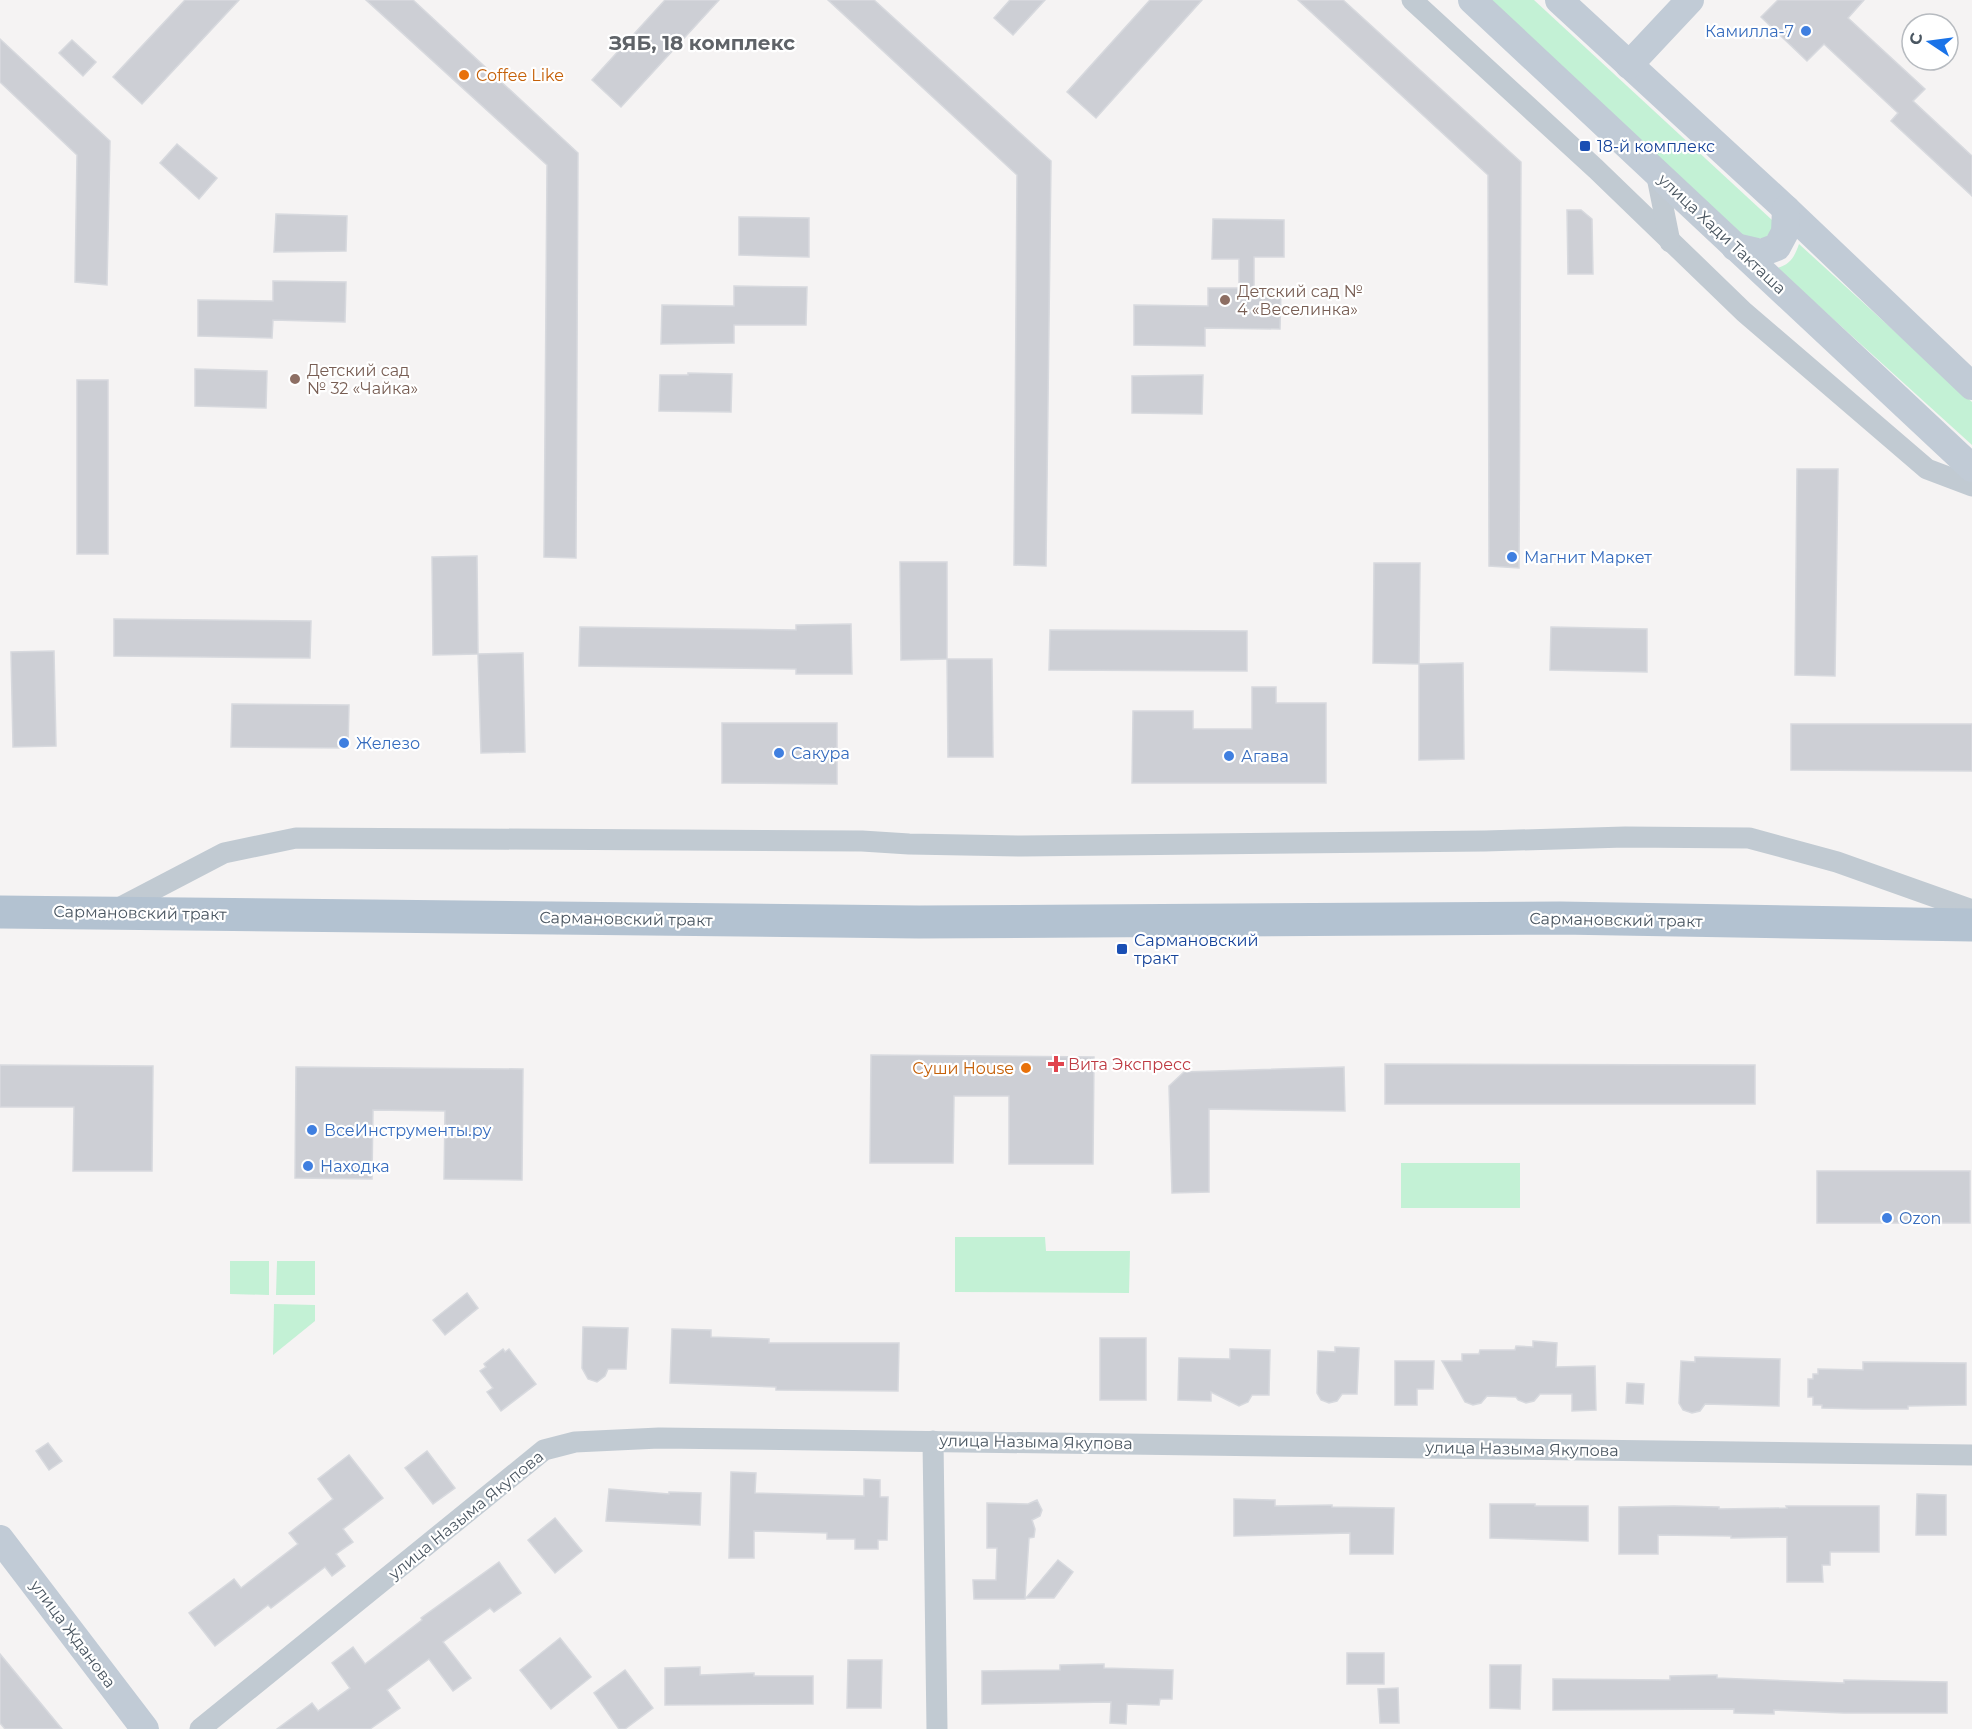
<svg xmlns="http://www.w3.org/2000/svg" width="1972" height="1729" viewBox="0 0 1972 1729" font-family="Montserrat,sans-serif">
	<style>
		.green { fill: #c3f1d5 }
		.building { fill: #cdcfd5; stroke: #d7d9de; stroke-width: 1.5 }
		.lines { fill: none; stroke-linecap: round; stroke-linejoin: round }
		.street { stroke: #c1cad2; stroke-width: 21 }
		.secondary { stroke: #c1cbd6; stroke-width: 28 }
		.primary { stroke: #b3c2d1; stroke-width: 33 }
		.shop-dot { fill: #3f7fe0; stroke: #fff; stroke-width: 2 }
		.food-dot { fill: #e8710a; stroke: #fff; stroke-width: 2 }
		.transit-dot { fill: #1a4fb4; stroke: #fff; stroke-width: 2 }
		.education-dot { fill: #8d6e63; stroke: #fff; stroke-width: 2 }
		.health-dot { fill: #e0444e; stroke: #fff; stroke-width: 2 }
		.labels { text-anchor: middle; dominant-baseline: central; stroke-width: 4.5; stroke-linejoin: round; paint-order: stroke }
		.shop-label { font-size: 16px; fill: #366cbe; stroke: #fff; text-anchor: start }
		.food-label { font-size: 16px; fill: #c56008; stroke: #fff; text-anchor: start }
		.transit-label { font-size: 16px; fill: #164399; stroke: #fff; text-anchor: start }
		.street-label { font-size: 16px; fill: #4a5661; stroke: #fff }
		.education-label { font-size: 16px; fill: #785e54; stroke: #fff; text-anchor: start }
		.health-label { font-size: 16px; fill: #be3a42; stroke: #fff; text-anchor: start }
		.quarter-label { font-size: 20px; font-weight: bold; fill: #5f6368; stroke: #fff }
	</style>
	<rect width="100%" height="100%" fill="#f5f3f3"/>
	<g class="green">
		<polygon points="1489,0 1534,0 1772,220 1772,229 1766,238 1745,239"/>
		<path d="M1799,244l173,158v43l-195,-177c13,-3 18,-12 22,-24z"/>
		<rect x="1401" y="1163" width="119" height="45"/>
		<polygon points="955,1237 1045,1237 1046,1251 1130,1251 1129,1293 955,1292"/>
		<polygon points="230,1261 269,1261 269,1295 230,1294"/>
		<polygon points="277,1261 315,1261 315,1295 276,1295"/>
		<polygon points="274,1304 315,1305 315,1321 273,1355"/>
	</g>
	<g class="building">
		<polygon points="185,0 239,0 142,104 113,77"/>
		<polygon points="366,0 413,0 578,153 576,558 544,557 547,165"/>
		<polygon points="665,0 719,0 621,107 592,80"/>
		<polygon points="828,0 874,0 1051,161 1046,566 1014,565 1017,175"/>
		<polygon points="1010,0 1045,0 1013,35 994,18"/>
		<polygon points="1150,0 1202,0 1096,118 1067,92"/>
		<polygon points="1298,0 1343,0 1521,162 1519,568 1489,566 1488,175"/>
		<polygon points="1778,0 1864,0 1848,18 1925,89 1913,101 1972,156 1972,196 1891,121 1898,113 1824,44 1807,61 1761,17"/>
		<polygon points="0,39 110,141 107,285 75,282 77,155 0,82"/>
		<polygon points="72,40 96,62 83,76 59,53"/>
		<polygon points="177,144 217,178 199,199 160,163"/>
		<polygon points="1567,210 1581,210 1592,219 1593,274 1568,274"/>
		<polygon points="276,214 347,216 346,251 274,252"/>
		<polygon points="739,217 809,218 809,257 739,255"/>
		<polygon points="1213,219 1284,220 1284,257 1254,257 1254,289 1281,290 1280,329 1205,328 1205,346 1134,345 1134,305 1208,306 1208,288 1239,288 1239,259 1212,259"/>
		<polygon points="273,281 346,282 345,322 273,320 272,338 198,336 198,300 273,301"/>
		<polygon points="734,286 807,287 806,325 734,325 734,343 661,344 662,305 734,306"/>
		<polygon points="195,369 267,371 266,408 195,406"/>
		<polygon points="688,373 732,374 731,412 659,411 660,375 688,375"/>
		<polygon points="1203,375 1202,414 1132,413 1132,376"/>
		<rect x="77" y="380" width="31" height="174"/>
		<polygon points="1797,469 1838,469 1835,676 1795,675"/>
		<polygon points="477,556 478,654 433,655 432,557"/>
		<polygon points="900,562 947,562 947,659 901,660"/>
		<polygon points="1374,563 1420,563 1419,664 1373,663"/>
		<polygon points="114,619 311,621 310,658 114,656"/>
		<polygon points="851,624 852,674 796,674 796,669 579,666 580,627 796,630 796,625"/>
		<polygon points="1551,627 1647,629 1647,672 1550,670"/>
		<polygon points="1050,630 1247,631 1247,671 1049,670"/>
		<polygon points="54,651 56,746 13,747 11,652"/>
		<polygon points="523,653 525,752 481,753 478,654"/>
		<polygon points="947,659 992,659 993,757 948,757"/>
		<polygon points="1463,663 1464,759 1419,760 1419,664"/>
		<polygon points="1252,687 1276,687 1276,703 1326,703 1326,783 1132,783 1133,711 1193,711 1193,729 1252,729"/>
		<polygon points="232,704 349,705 348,748 231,747"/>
		<polygon points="722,723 837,723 837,784 722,783"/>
		<polygon points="1791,724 1972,724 1972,771 1791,770"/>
		<polygon points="871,1055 1094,1057 1093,1164 1009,1164 1009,1096 954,1096 953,1163 870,1163"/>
		<polygon points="1385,1064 1755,1065 1755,1104 1385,1104"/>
		<polygon points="0,1065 153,1066 152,1171 73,1171 74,1107 0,1107"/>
		<polygon points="296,1067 523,1069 522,1180 444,1179 445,1111 373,1110 372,1179 295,1178"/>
		<polygon points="1344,1067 1345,1111 1209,1109 1209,1192 1172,1193 1169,1086 1184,1072"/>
		<rect x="1817" y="1171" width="153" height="52"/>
		<polygon points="467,1293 478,1308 445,1335 433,1320"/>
		<polygon points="583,1327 628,1328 626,1369 608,1369 605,1376 597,1382 588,1379 582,1368"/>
		<polygon points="672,1329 711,1330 711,1337 769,1339 769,1343 899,1343 898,1391 776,1390 776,1387 670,1383"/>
		<rect x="1100" y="1338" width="46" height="62"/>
		<polygon points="1533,1341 1557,1343 1556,1367 1595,1366 1596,1410 1572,1411 1572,1394 1540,1394 1534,1401 1526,1403 1518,1400 1516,1397 1487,1396 1481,1403 1473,1405 1465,1402 1442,1361 1462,1361 1462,1354 1479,1354 1480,1350 1515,1350 1516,1346 1533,1347"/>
		<polygon points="1335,1347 1359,1348 1357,1394 1342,1394 1337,1401 1329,1403 1321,1400 1317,1393 1318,1351 1335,1352"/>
		<polygon points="503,1349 505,1352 509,1349 536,1384 501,1411 487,1392 493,1388 480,1371 486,1367 484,1364"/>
		<polygon points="1230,1349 1270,1350 1269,1395 1252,1395 1248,1402 1239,1406 1211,1392 1211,1401 1178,1400 1179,1358 1230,1359"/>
		<polygon points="1695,1357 1780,1359 1779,1406 1705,1404 1700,1411 1692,1413 1683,1410 1679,1403 1681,1361 1695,1362"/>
		<polygon points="1395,1361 1434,1361 1433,1389 1417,1389 1417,1405 1395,1405"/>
		<polygon points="1863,1362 1966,1363 1966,1405 1908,1406 1908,1409 1863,1409 1822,1408 1822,1405 1813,1405 1813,1397 1808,1397 1808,1379 1813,1379 1813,1374 1818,1374 1818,1369 1863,1370"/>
		<polygon points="1627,1383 1644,1384 1643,1404 1626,1403"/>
		<polygon points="48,1443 62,1461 49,1470 36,1451"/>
		<polygon points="427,1451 455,1488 433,1504 405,1468"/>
		<polygon points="349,1455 383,1498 343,1529 353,1542 336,1554 345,1566 332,1576 325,1567 271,1608 268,1605 215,1646 189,1613 234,1579 241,1588 298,1544 289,1533 333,1499 318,1479"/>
		<polygon points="731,1472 756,1473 755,1493 864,1496 864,1479 880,1480 880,1497 888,1497 887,1540 878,1540 878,1549 855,1549 855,1539 827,1539 827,1533 754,1531 754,1558 729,1558"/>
		<polygon points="609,1489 669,1494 669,1492 701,1493 700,1525 606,1521"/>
		<polygon points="1917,1494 1946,1495 1946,1535 1916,1535"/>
		<polygon points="1234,1499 1275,1500 1275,1506 1332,1505 1332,1507 1394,1508 1393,1554 1350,1554 1350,1533 1234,1536"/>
		<polygon points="1037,1500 1042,1510 1040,1516 1032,1520 1035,1529 1034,1537 1029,1538 1025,1599 974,1599 973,1580 996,1580 997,1548 987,1548 987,1503 1028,1504"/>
		<polygon points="1490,1504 1535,1504 1535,1506 1588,1506 1588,1541 1490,1538"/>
		<polygon points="1674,1506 1719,1507 1719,1509 1787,1508 1786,1506 1879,1506 1879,1552 1830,1552 1830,1565 1822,1565 1823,1582 1787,1582 1787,1537 1731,1538 1731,1536 1658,1535 1658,1554 1619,1554 1619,1507"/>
		<polygon points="555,1518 582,1551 555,1573 528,1540"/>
		<polygon points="1058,1560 1073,1572 1054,1598 1026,1598"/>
		<polygon points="499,1562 521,1593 494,1612 490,1608 443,1642 471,1678 453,1691 429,1659 387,1690 400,1708 370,1729 277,1729 312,1703 318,1711 350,1688 332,1663 353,1647 365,1664 422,1620 421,1618"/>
		<polygon points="560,1638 591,1677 551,1709 520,1670"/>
		<rect x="1347" y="1653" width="37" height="31"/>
		<polygon points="0,1654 62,1729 5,1729 0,1723"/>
		<polygon points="848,1660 882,1660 881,1708 847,1708"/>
		<polygon points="1104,1664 1104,1668 1173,1670 1172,1699 1160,1699 1159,1705 1127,1704 1126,1724 1110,1723 1111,1702 982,1704 982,1671 1060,1670 1060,1665"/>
		<polygon points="1490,1665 1521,1665 1520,1709 1490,1708"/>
		<polygon points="700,1667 700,1675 754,1673 754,1676 813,1676 813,1704 665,1705 665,1668"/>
		<polygon points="625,1670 653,1708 625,1729 619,1729 594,1693"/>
		<polygon points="1717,1675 1717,1678 1844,1683 1844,1680 1947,1682 1947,1713 1844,1713 1774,1710 1774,1714 1734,1713 1734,1709 1553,1710 1553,1679 1670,1680 1670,1676"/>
		<polygon points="1398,1688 1399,1723 1380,1723 1378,1689"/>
	</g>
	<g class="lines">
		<g class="street">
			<polyline points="1412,0 1596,169 1744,312 1927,469 1972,486"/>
			<polyline points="1656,172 1670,242"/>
			<polyline points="113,911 224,853 296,838 862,841 909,844 1022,846 1485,841 1625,837 1749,838 1837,862 1972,910"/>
			<polyline points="933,1441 937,1729"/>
			<polyline points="200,1729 544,1450 575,1442 659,1438 1972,1455"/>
		</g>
		<g class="secondary">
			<polyline points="1472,0 1972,468"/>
			<polyline points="1559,0 1786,209 1972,386"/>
			<polyline points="1629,65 1690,0"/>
			<polyline points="1735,247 1761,253 1777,247 1785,232 1786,209"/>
			<polyline points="0,1539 145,1729"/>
		</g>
		<polyline class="primary" points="0,912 919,922 1560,918 1972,925"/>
	</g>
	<g class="shop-dot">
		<circle cx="1806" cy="31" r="6"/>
		<circle cx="1512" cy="557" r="6"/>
		<circle cx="344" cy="743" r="6"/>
		<circle cx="779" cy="753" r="6"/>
		<circle cx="1229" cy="756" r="6"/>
		<circle cx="312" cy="1130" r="6"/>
		<circle cx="308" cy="1166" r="6"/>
		<circle cx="1887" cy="1218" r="6"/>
	</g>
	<g class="food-dot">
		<circle cx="464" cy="75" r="6"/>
		<circle cx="1026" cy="1068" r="6"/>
	</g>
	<g class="transit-dot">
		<rect x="1579" y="140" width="12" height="12" rx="3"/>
		<rect x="1116" y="943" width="12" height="12" rx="3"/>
	</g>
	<g class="education-dot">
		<circle cx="1225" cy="300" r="6"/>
		<circle cx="295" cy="379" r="6"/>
	</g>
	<path class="health-dot" d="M1053 1055h6v6h6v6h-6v6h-6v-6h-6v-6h6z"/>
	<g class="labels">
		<g class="shop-label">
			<text x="1794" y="31" text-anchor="end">Камилла-7</text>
			<text x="1524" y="557">Магнит Маркет</text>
			<text x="356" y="743">Железо</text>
			<text x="791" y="753">Сакура</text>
			<text x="1241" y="756">Агава</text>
			<text x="324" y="1130">ВсеИнструменты.ру</text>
			<text x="320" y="1166">Находка</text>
			<text x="1899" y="1218">Ozon</text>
		</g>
		<g class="food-label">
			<text x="476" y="75">Coffee Like</text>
			<text x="1014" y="1068" text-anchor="end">Суши House</text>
		</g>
		<g class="transit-label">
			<text x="1597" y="146">18-й комплекс</text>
			<text x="1134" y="940">Сармановский<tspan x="1134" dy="18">тракт</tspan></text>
		</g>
		<g class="street-label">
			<text transform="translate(1722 234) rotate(43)">улица Хади Такташа</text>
			<text transform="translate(140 913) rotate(1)">Сармановский тракт</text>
			<text transform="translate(626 919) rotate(1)">Сармановский тракт</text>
			<text transform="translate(1616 920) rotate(1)">Сармановский тракт</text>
			<text transform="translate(1036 1442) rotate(1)">улица Назыма Якупова</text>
			<text transform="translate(1522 1449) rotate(1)">улица Назыма Якупова</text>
			<text transform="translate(466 1515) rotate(-39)">улица Назыма Якупова</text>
			<text transform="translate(73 1634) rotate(53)">улица Жданова</text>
		</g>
		<g class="education-label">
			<text x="1237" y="291">Детский сад №<tspan x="1237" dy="18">4 «Веселинка»</tspan></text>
			<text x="307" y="370">Детский сад<tspan x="307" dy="18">№ 32 «Чайка»</tspan></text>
		</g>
		<g class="health-label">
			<text x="1068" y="1064">Вита Экспресс</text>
		</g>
		<g class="quarter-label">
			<text x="702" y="43">ЗЯБ, 18 комплекс</text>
		</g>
	</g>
	<g transform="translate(1930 42) rotate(283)"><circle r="28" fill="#ffffff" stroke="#b7bbc0" stroke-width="1.5"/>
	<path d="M0-4.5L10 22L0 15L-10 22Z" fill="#1a73e8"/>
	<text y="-9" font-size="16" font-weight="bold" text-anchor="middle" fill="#4a5661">С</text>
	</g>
</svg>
